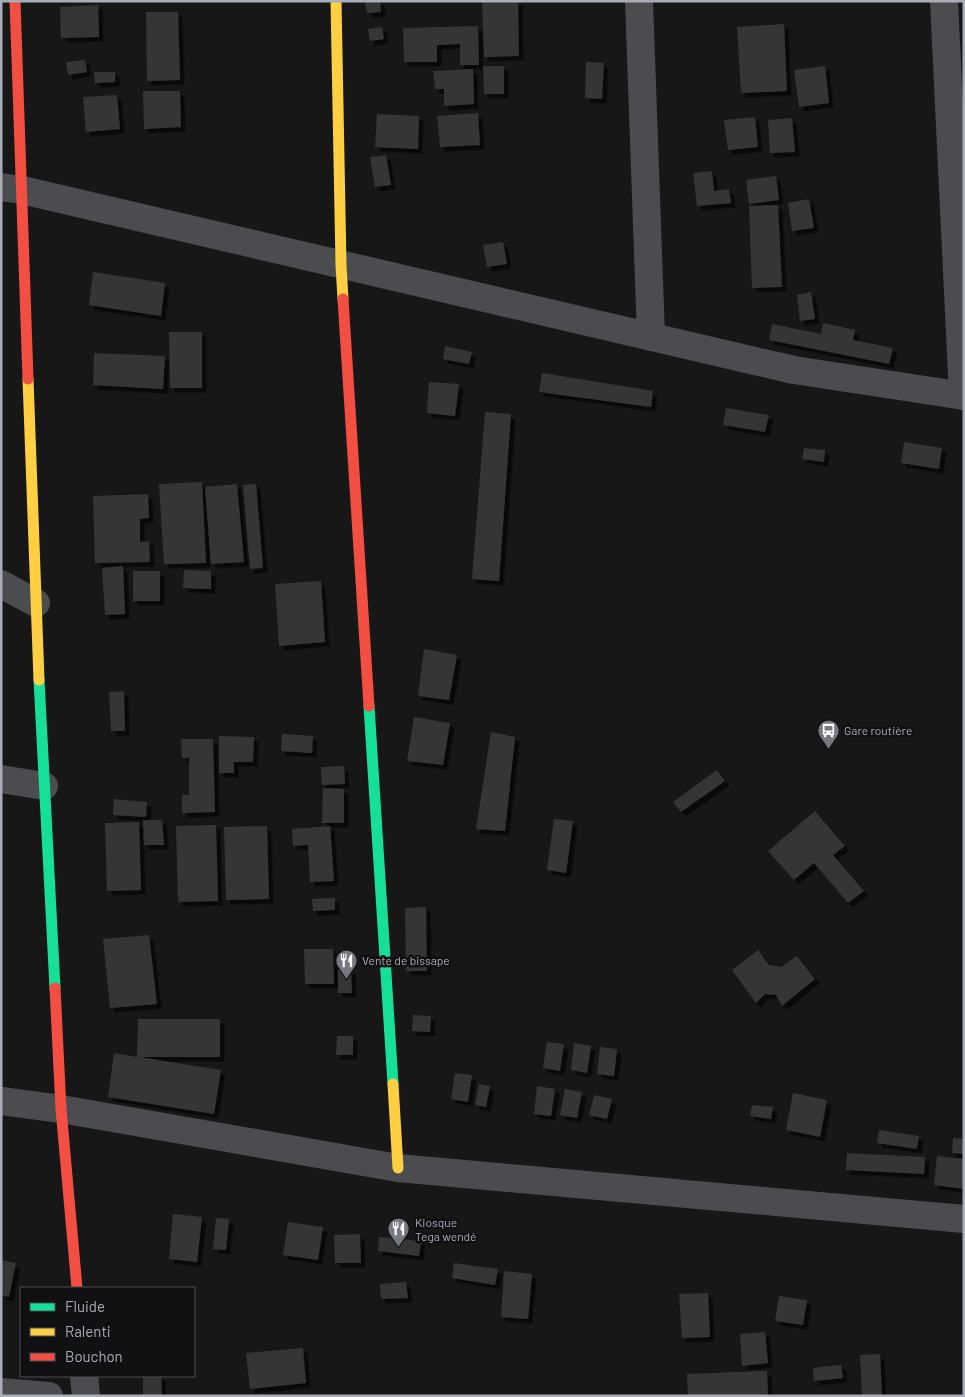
<svg xmlns="http://www.w3.org/2000/svg" width="965" height="1397" viewBox="0 0 965 1397" font-family="Barlow,sans-serif">
	<style>
		.building { fill: #353536; filter: url(#shadow) }
		.lines { fill: none; stroke-linecap: round; stroke-linejoin: round }
		.street { stroke: #4b4c50; stroke-width: 28 }
		.fast { stroke: #16e098; stroke-width: 11 }
		.slow { stroke: #ffcf43; stroke-width: 11 }
		.jam { stroke: #f24e42; stroke-width: 11 }
		.labels { text-anchor: middle; dominant-baseline: central; stroke-width: 5; stroke-linejoin: round; paint-order: stroke }
		.poi-label { font-size: 12px; fill: #a8adb8; stroke: #111113; text-anchor: start }
	</style>
	<defs>
		<filter id="shadow"><feDropShadow dx="4.5" dy="4.5" stdDeviation="0" flood-color="#0009"/></filter>
	</defs>
	<rect width="100%" height="100%" fill="#171717"/>
	<g class="building">
		<polygon points="365,1 380,1 381,12 367,13"/>
		<polygon points="482,1 518,1 519,56 484,57"/>
		<polygon points="98,5 99,37 61,38 60,7"/>
		<polygon points="146,12 178,12 180,80 147,81"/>
		<polygon points="784,24 787,91 741,93 737,27"/>
		<polygon points="478,26 479,65 460,65 460,44 437,45 437,62 404,62 403,28"/>
		<polygon points="382,27 384,39 370,41 368,29"/>
		<polygon points="85,60 87,72 68,75 66,62"/>
		<polygon points="586,62 604,63 602,99 585,98"/>
		<polygon points="483,66 504,66 504,94 484,94"/>
		<polygon points="825,66 829,103 799,107 794,70"/>
		<polygon points="473,69 474,104 444,106 444,89 435,89 433,71"/>
		<polygon points="94,72 115,72 115,82 95,83"/>
		<polygon points="143,91 180,91 181,127 144,129"/>
		<polygon points="117,95 120,129 86,132 83,97"/>
		<polygon points="478,113 480,145 440,147 437,116"/>
		<polygon points="377,114 419,116 418,149 375,147"/>
		<polygon points="755,117 758,147 728,150 724,120"/>
		<polygon points="792,118 795,152 770,153 768,120"/>
		<polygon points="386,155 391,185 375,187 370,157"/>
		<polygon points="712,171 714,191 729,189 731,203 697,206 693,173"/>
		<polygon points="776,176 779,200 749,204 746,180"/>
		<polygon points="809,199 814,228 792,231 788,203"/>
		<polygon points="778,205 782,287 752,288 749,206"/>
		<polygon points="503,242 507,264 487,267 483,245"/>
		<polygon points="93,272 165,283 161,316 89,305"/>
		<polygon points="811,292 815,319 800,321 797,295"/>
		<polygon points="823,323 855,330 853,340 893,348 889,364 769,340 772,324 821,334"/>
		<polygon points="169,332 202,332 202,388 170,388"/>
		<polygon points="445,346 472,352 469,364 443,359"/>
		<polygon points="94,353 165,356 163,389 93,385"/>
		<polygon points="542,373 653,391 651,407 539,392"/>
		<polygon points="429,382 459,384 455,416 427,413"/>
		<polygon points="726,408 769,415 765,432 723,425"/>
		<polygon points="485,412 511,414 499,581 472,579"/>
		<polygon points="904,442 942,448 939,469 901,463"/>
		<polygon points="804,448 825,450 824,462 802,459"/>
		<polygon points="202,482 206,563 164,564 159,484"/>
		<polygon points="237,484 244,562 211,564 205,487"/>
		<polygon points="256,484 263,568 250,569 243,485"/>
		<polygon points="148,494 149,518 140,519 140,542 149,541 150,562 95,563 93,496"/>
		<polygon points="123,566 125,614 105,615 102,568"/>
		<polygon points="184,570 211,571 211,589 183,588"/>
		<rect x="133" y="571" width="27" height="30"/>
		<polygon points="321,581 325,642 279,646 275,584"/>
		<polygon points="424,649 457,655 449,700 418,696"/>
		<polygon points="124,691 125,731 111,731 109,692"/>
		<polygon points="414,717 450,723 443,765 407,761"/>
		<polygon points="491,732 515,737 505,831 476,829"/>
		<polygon points="282,734 313,736 312,753 281,751"/>
		<polygon points="219,736 254,737 253,762 234,762 234,773 219,773"/>
		<polygon points="181,739 213,739 215,812 182,813 182,795 189,795 189,758 182,758"/>
		<polygon points="344,766 345,784 322,785 321,767"/>
		<polygon points="717,770 725,781 681,812 673,802"/>
		<polygon points="323,788 344,789 344,823 322,823"/>
		<polygon points="114,799 147,802 146,817 113,815"/>
		<polygon points="815,811 845,846 833,855 864,891 848,903 814,863 794,880 768,851"/>
		<polygon points="554,819 573,821 566,873 547,870"/>
		<polygon points="143,820 162,820 164,845 144,845"/>
		<polygon points="139,822 141,890 107,891 105,823"/>
		<polygon points="216,825 218,901 178,902 176,826"/>
		<polygon points="267,826 269,899 226,900 224,827"/>
		<polygon points="330,826 334,881 310,882 308,845 293,846 292,829"/>
		<polygon points="335,898 335,910 313,911 312,899"/>
		<polygon points="426,907 427,971 406,971 405,908"/>
		<polygon points="149,935 157,1004 110,1008 103,939"/>
		<polygon points="304,949 333,949 334,984 305,984"/>
		<polygon points="758,950 769,965 781,967 797,956 815,979 782,1006 776,995 765,994 756,1003 732,970"/>
		<polygon points="338,970 351,970 352,993 338,993"/>
		<polygon points="413,1015 431,1016 430,1032 412,1031"/>
		<polygon points="138,1019 220,1019 220,1057 139,1057 221,1070 214,1114 108,1097 114,1053 137,1057"/>
		<polygon points="337,1036 353,1036 353,1055 336,1055"/>
		<polygon points="547,1042 564,1044 560,1071 543,1068"/>
		<polygon points="574,1043 591,1046 587,1073 571,1070"/>
		<polygon points="600,1047 617,1049 614,1076 597,1074"/>
		<polygon points="455,1073 472,1075 468,1102 451,1099"/>
		<polygon points="479,1084 490,1086 486,1107 475,1105"/>
		<polygon points="537,1086 555,1089 551,1116 534,1114"/>
		<polygon points="565,1089 582,1092 577,1118 560,1115"/>
		<polygon points="793,1093 827,1100 820,1137 786,1130"/>
		<polygon points="594,1095 612,1099 607,1119 589,1115"/>
		<polygon points="752,1105 773,1107 771,1119 750,1116"/>
		<polygon points="879,1130 919,1136 917,1149 877,1143"/>
		<polygon points="953,1138 964,1139 964,1154 952,1153"/>
		<polygon points="847,1153 925,1157 924,1174 846,1170"/>
		<polygon points="937,1156 964,1159 964,1189 934,1185"/>
		<polygon points="173,1214 202,1217 197,1262 169,1259"/>
		<polygon points="216,1218 229,1219 226,1250 213,1249"/>
		<polygon points="288,1222 323,1227 318,1260 283,1255"/>
		<polygon points="360,1234 361,1263 335,1263 334,1235"/>
		<polygon points="379,1237 421,1241 419,1256 378,1251"/>
		<polygon points="1,1260 16,1263 9,1297 1,1295"/>
		<polygon points="454,1263 498,1269 495,1285 452,1278"/>
		<polygon points="504,1271 532,1274 528,1319 501,1317"/>
		<polygon points="406,1282 408,1298 381,1299 380,1284"/>
		<polygon points="708,1293 710,1337 682,1338 679,1294"/>
		<polygon points="779,1296 807,1300 803,1325 775,1321"/>
		<polygon points="765,1332 768,1363 742,1366 740,1334"/>
		<polygon points="303,1348 306,1383 250,1389 246,1353"/>
		<polygon points="880,1354 882,1396 862,1396 860,1355"/>
		<polygon points="841,1365 843,1378 814,1381 813,1368"/>
		<polygon points="767,1371 768,1396 688,1396 687,1374"/>
		<polygon points="143,1376 161,1376 162,1395 143,1396"/>
	</g>
	<g class="lines">
		<g class="street">
			<polyline points="639,1 651,337"/>
			<polyline points="944,1 963,396"/>
			<polyline points="1,187 22,190 794,370 964,396"/>
			<polyline points="1,584 36,603"/>
			<polyline points="1,779 44,786"/>
			<polyline points="1,1101 61,1109 398,1168 964,1219"/>
			<polyline points="84,1376 86,1396"/>
			<polyline points="1,1392 49,1396"/>
		</g>
		<g class="fast">
			<polyline points="39,680 55,988"/>
			<polyline points="369,706 393,1084"/>
		</g>
		<g class="slow">
			<polyline points="336,1 341,265 343,299"/>
			<polyline points="28,379 39,680"/>
			<polyline points="393,1084 398,1168"/>
		</g>
		<g class="jam">
			<polyline points="15,1 28,379"/>
			<polyline points="343,299 369,706"/>
			<polyline points="55,988 61,1109 77,1288"/>
		</g>
	</g>
	<defs>
		<symbol id="bus-pin" viewBox="-11 -11 22 30"><path d="M0 17L-7.5 6A9.5 9.5 0 1 1 7.5 6Z" fill="#757880" stroke="#111113"/><path d="M-5-6H5V4H4V6H2V4H-2V6H-4V4H-5ZM-3.5-4V0h7V-4ZM-3.5 1.2v1.5H-2V1.2ZM2 1.2v1.5H3.5V1.2Z" fill="#fff"/></symbol>
		<symbol id="restaurant-pin" viewBox="-11 -11 22 30"><path d="M0 17L-7.5 6A9.5 9.5 0 1 1 7.5 6Z" fill="#757880" stroke="#111113"/><path d="M-5-6h1v4h1v-4h1v4h1v-4h1v5L-1.5 .5V6h-2V.5L-5-1ZM5-6V6H3V1.5H1.5Q1.5-4 5-6Z" fill="#fff"/></symbol>
	</defs>
	<g fill-rule="evenodd">
		<use href="#bus-pin" x="816" y="718" width="25" height="34"/>
		<use href="#restaurant-pin" x="334" y="948" width="25" height="34"/>
		<use href="#restaurant-pin" x="386" y="1216" width="25" height="34"/>
	</g>
	<g class="labels">
		<g class="poi-label">
			<text x="844" y="730">Gare routière</text>
			<text x="362" y="960">Vente de bissape</text>
			<text x="415" y="1222">Kiosque<tspan x="415" dy="14">Tega wendé</tspan></text>
		</g>
	</g>
	<rect width="965" height="1397" fill="none" stroke="#a8adb8" stroke-width="5"/>
	<rect x="20" y="1287" width="175" height="90" fill="#111113" stroke="#4d4f55"/>
	<rect x="30" y="1303" width="25" height="8" fill="#16e098" stroke="#4d4f55"/>
	<text x="65" y="1312" font-size="15" fill="#a8adb8">Fluide</text>
	<rect x="30" y="1328" width="25" height="8" fill="#ffcf43" stroke="#4d4f55"/>
	<text x="65" y="1337" font-size="15" fill="#a8adb8">Ralenti</text>
	<rect x="30" y="1353" width="25" height="8" fill="#f24e42" stroke="#4d4f55"/>
	<text x="65" y="1362" font-size="15" fill="#a8adb8">Bouchon</text>
</svg>
